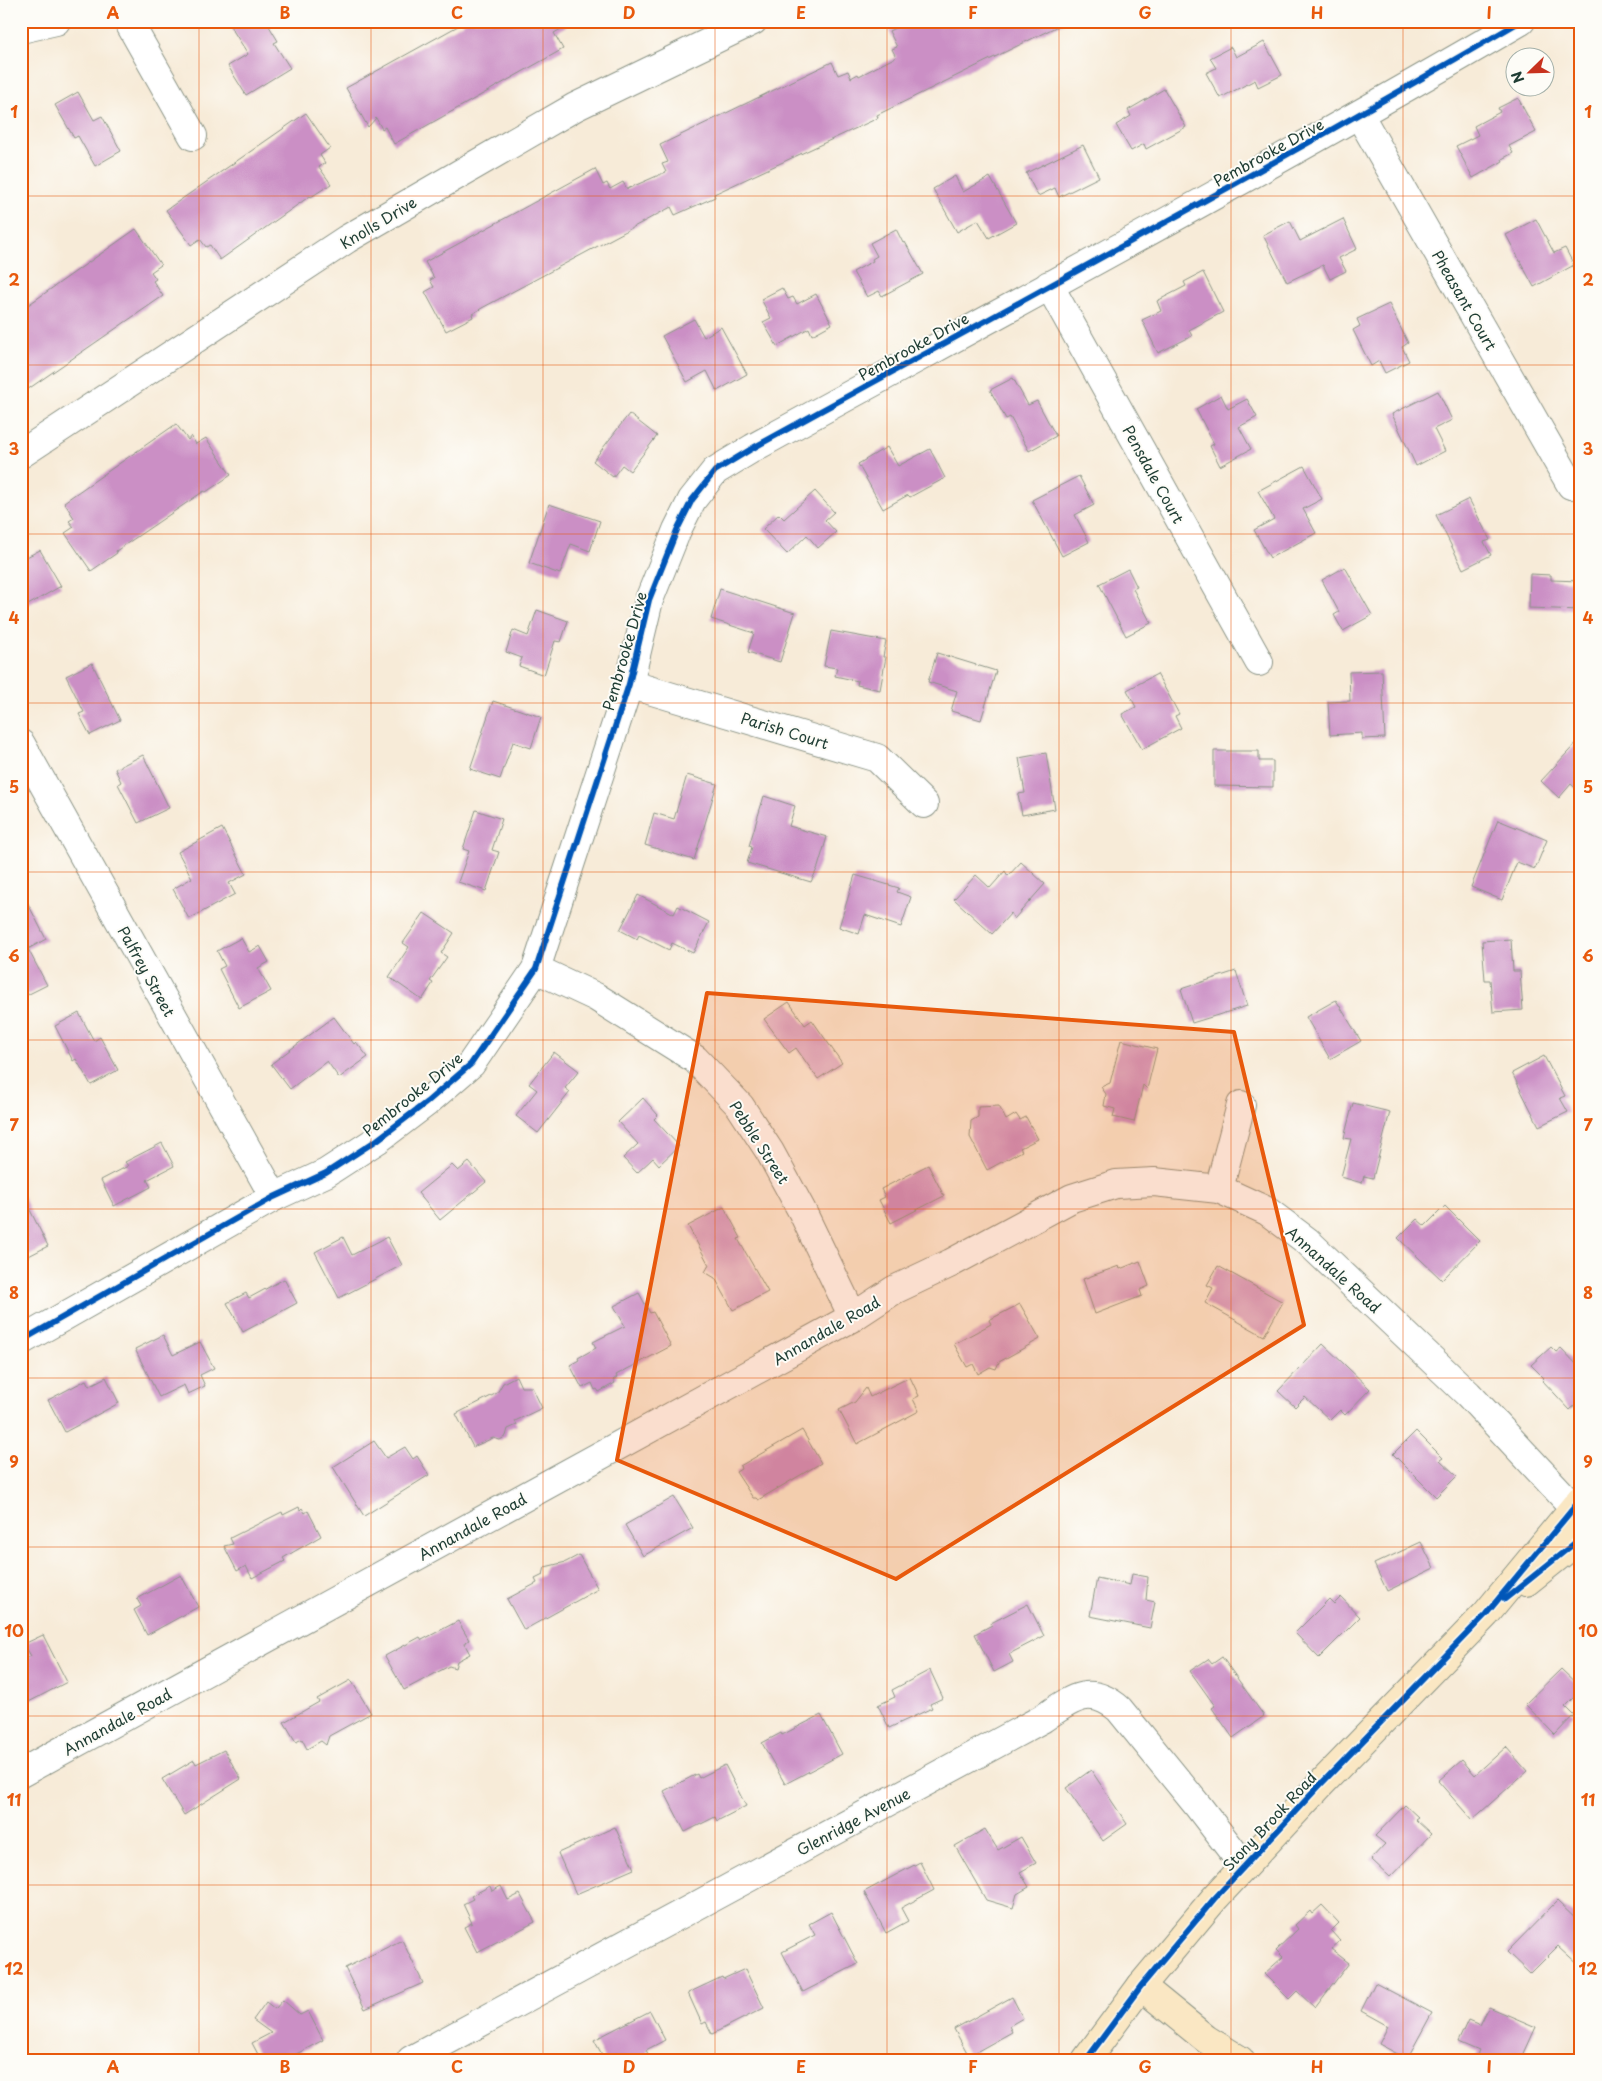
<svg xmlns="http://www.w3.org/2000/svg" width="1602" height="2081" viewBox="0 0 1602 2081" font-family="'Playpen Sans',sans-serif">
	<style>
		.building { fill: #cb8fc5 }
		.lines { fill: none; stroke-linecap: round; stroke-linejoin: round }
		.street-casing { stroke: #8b9486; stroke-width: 30 }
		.secondary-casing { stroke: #8b9486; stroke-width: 30 }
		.street { stroke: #fff; stroke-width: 28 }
		.secondary { stroke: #fae7c3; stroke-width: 28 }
		.cycleway-casing { stroke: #fdfcf7; stroke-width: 9 }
		.cycleway { stroke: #0057b8; stroke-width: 6 }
		.marked { fill: #e8590c; fill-opacity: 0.2; stroke: #e8590c; stroke-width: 4; stroke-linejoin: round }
		.grid { fill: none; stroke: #e8590c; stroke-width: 1; stroke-opacity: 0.55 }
		.labels { text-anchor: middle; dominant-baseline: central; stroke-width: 4; stroke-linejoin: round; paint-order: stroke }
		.street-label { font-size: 15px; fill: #1f3d34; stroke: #fdfcf7 }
		.neatline { fill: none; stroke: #e8590c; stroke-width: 2 }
		.grid-label { font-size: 16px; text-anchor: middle; font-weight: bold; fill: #e8590c }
	</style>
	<rect width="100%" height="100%" fill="#fdfcf7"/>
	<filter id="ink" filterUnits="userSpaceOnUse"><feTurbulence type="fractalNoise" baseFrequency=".02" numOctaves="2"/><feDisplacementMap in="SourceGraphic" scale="10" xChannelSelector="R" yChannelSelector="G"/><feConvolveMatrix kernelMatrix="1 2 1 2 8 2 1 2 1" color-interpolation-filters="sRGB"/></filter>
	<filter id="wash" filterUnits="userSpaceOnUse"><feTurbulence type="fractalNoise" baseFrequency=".0096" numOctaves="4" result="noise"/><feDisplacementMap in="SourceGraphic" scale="20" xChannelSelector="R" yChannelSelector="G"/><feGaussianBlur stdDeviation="1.12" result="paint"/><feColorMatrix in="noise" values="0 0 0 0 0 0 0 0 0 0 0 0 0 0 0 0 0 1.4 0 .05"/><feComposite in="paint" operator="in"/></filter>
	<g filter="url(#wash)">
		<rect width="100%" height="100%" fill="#f7ebd8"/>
		<g id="blocks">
			<g class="building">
				<polygon points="227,21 266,21 278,41 274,43 290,68 246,95 228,66 248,54"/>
				<polygon points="467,21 575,21 554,33 563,49 394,144 385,127 382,129 376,118 368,127 346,88"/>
				<polygon points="909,21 1068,21 877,115 878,118 714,194 715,197 675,215 671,207 482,308 472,314 473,317 446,331 425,292 434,287 430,280 434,278 425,262 595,169 603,185 607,183 610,189 623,182 627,189 666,172 662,164 668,162 660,145 832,62 838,75 848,71 851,78 858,74 859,76 896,57 892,49 897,47 889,31"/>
				<polygon points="1264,42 1282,75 1258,87 1255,80 1220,98 1206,73 1216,68 1210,58 1231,47 1236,57"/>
				<polygon points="1164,89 1186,127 1146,149 1144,144 1131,151 1116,125 1131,116 1128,110"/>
				<polygon points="78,92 94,120 102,116 121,151 95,166 78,136 74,138 55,105"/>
				<polygon points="1518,98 1536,132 1509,146 1513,153 1502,159 1503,161 1473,178 1456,146 1478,135 1474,126 1500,112 1498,108"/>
				<polygon points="306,113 330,148 320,155 325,163 319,167 331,184 311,197 310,196 220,260 210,245 206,247 200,239 191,245 166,210"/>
				<polygon points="1083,145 1099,177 1059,197 1055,188 1038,196 1026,173"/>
				<polygon points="955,176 963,192 990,177 1016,223 989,238 978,220 957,232 933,189"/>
				<polygon points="1343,219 1357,249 1339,258 1346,271 1330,279 1323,265 1287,282 1263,235 1290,221 1300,241"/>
				<polygon points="1536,219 1554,253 1565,248 1574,265 1534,287 1506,235"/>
				<polygon points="136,229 161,265 151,272 156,279 153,281 163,296 21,394 21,310"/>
				<polygon points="896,229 903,243 905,242 923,274 882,296 879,291 867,297 853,272 873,261 872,259 877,256 870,243"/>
				<polygon points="1203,272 1223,312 1189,330 1192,336 1158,353 1142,320 1161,311 1157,301 1186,286 1184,282"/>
				<polygon points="782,288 788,299 793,297 797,304 816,294 832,324 812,335 809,328 777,346 763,322 771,318 761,299"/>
				<polygon points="1389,304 1408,343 1402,347 1409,361 1385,373 1379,361 1371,366 1353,330 1360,326 1357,319"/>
				<polygon points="694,319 704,337 721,327 747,374 717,391 707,371 687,382 662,336"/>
				<polygon points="1013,378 1028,405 1037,401 1056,436 1029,451 1010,417 1006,419 990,390"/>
				<polygon points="1438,391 1452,420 1434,429 1445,451 1416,466 1392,414"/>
				<polygon points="1221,395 1228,409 1247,399 1257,417 1239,427 1251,449 1220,466 1210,446 1214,444 1196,409"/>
				<polygon points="629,414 657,436 630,471 622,465 613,477 593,461"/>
				<polygon points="176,424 188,440 191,436 196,444 206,438 231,475 206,492 204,491 116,551 117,553 91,571 65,533 74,527 69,521 74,518 64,502"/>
				<polygon points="887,447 898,466 930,449 945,478 910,497 908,495 883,509 858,464"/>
				<polygon points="1304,466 1322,499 1303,509 1316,533 1270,558 1254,530 1274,519 1258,491"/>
				<polygon points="1079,476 1094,505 1075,515 1089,542 1062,556 1032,500"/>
				<polygon points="815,491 834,512 825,520 836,532 818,548 807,535 787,554 763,529 779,514 784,519"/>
				<polygon points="1469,499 1490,540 1484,542 1491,555 1463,569 1436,515"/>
				<polygon points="549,504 600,521 590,551 571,544 560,574 529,563"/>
				<polygon points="40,550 61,586 21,609 21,560"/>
				<polygon points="1345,567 1372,615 1343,631 1334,615 1339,612 1322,580"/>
				<polygon points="1128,569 1137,587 1133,589 1151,623 1126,636 1099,584"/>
				<polygon points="1530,574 1551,575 1551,580 1581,581 1581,610 1529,608"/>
				<polygon points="720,589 795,613 780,662 748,652 754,633 711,619"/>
				<polygon points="537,610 568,621 561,642 555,641 544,675 519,666 522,658 506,652 513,630 528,636"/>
				<polygon points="831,631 886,641 883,657 886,657 880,690 857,685 858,681 835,676 837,668 824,666"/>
				<polygon points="937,653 996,671 981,720 951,711 957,691 928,682"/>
				<polygon points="92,663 120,720 90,735 79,714 84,712 66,676"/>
				<polygon points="1382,671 1385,738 1362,739 1362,733 1330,735 1328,702 1350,701 1349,672"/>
				<polygon points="1157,674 1179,714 1175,716 1181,728 1142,749 1122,714 1136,707 1127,690"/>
				<polygon points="493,701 541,717 531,748 513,742 500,779 470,769"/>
				<polygon points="1581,738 1581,793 1571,784 1559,798 1541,781"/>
				<polygon points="1214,751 1259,751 1259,761 1273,761 1273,787 1214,786"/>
				<polygon points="1046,753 1055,809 1022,815 1018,794 1025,793 1019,758"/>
				<polygon points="143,755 169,808 138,823 118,784 121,782 115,769"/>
				<polygon points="687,775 717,784 694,860 645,845 654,813 674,819"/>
				<polygon points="764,796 795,806 789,826 827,837 818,867 811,882 747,863 752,847 749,846"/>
				<polygon points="476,810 502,819 492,850 499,852 486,891 458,882 469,851 463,849"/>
				<polygon points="1498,820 1547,840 1535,869 1517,862 1502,900 1471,887"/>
				<polygon points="222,828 246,874 229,883 235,894 189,919 173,889 192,878 178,852"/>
				<polygon points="1021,862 1045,884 1014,919 1011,913 992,934 954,899 976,875 990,888 1005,871 1008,876"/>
				<polygon points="855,875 899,888 897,892 911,897 901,927 865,915 859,934 839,927"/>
				<polygon points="21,890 46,939 28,949 47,985 21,998"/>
				<polygon points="638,895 674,914 678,906 709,922 693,953 672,943 669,950 639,935 637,939 620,930"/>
				<polygon points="424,913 454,933 441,953 447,957 430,981 433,983 422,1000 389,977 409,947 403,943"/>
				<polygon points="241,938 249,952 260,946 269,962 258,968 271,991 239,1008 219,969 225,966 217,951"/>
				<polygon points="1511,939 1513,971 1520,971 1523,1010 1493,1012 1490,980 1485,980 1482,941"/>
				<polygon points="1236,971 1247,1006 1192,1023 1181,989"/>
				<polygon points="1336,1000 1361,1041 1330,1059 1306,1017"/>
				<polygon points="789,1002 805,1025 812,1020 842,1063 818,1079 796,1048 789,1053 764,1019"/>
				<polygon points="79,1013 94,1041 100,1037 118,1070 91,1085 76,1059 73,1061 55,1026"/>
				<polygon points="334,1017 354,1044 356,1042 368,1057 339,1078 327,1061 290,1089 271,1064"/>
				<polygon points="1121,1040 1157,1049 1147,1089 1143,1085 1134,1122 1113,1117 1115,1109 1104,1106 1106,1094 1101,1087 1110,1083"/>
				<polygon points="554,1052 579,1071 565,1088 570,1092 538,1133 516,1116 537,1090 529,1084"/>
				<polygon points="1544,1056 1565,1096 1560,1098 1568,1112 1539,1126 1512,1073"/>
				<polygon points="643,1098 658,1115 654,1119 679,1146 659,1165 653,1158 637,1173 623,1158 638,1144 618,1122"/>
				<polygon points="1353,1103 1390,1112 1373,1178 1364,1176 1362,1183 1341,1177 1351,1139 1344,1138"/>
				<polygon points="999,1106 1006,1120 1016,1114 1020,1120 1026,1117 1038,1139 1020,1148 1022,1151 987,1170 970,1137 971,1121 978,1117 978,1107"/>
				<polygon points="162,1143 174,1166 147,1180 151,1187 114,1206 101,1180 128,1166 125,1162"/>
				<polygon points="469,1162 486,1182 440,1220 418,1193 452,1165 458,1171"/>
				<polygon points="928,1165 944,1196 891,1223 879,1200 885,1197 881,1189"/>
				<polygon points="21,1192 48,1246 21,1260"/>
				<polygon points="1445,1206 1480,1241 1442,1280 1398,1238 1417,1219 1425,1226"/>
				<polygon points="724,1207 741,1238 738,1239 768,1292 733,1310 715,1278 705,1272 709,1265 688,1226"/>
				<polygon points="343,1237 352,1255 387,1237 402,1265 339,1298 315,1252"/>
				<polygon points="1140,1261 1149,1286 1140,1290 1142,1296 1095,1314 1083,1279 1119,1266 1120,1269"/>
				<polygon points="1218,1266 1283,1302 1264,1336 1205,1303 1213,1288 1207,1285"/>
				<polygon points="284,1279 297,1303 243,1332 227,1303 246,1293 249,1298"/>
				<polygon points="639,1293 650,1313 653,1312 671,1346 616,1375 617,1377 613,1380 615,1383 599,1392 597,1389 595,1390 592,1383 582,1388 570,1365 579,1360 578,1358 596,1348 593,1342 625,1326 614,1306"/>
				<polygon points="1020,1304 1040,1339 999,1362 996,1369 990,1367 978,1374 973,1364 967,1367 954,1344 991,1324 989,1320"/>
				<polygon points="163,1335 173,1355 200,1342 214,1368 200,1375 205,1386 188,1394 184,1385 159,1397 135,1349"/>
				<polygon points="1323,1344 1370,1389 1345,1415 1340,1410 1330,1420 1305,1397 1295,1407 1278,1391"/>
				<polygon points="1551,1347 1556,1352 1561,1348 1581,1369 1581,1400 1570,1410 1542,1380 1544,1378 1531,1365"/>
				<polygon points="516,1376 521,1387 532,1387 542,1408 515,1421 517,1425 508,1429 506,1436 500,1440 493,1438 473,1447 456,1414 497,1393 503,1383"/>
				<polygon points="106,1377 119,1403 65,1432 48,1400 86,1380 89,1386"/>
				<polygon points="910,1377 919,1396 913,1399 919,1411 857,1444 839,1410 855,1402 866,1388 870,1397"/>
				<polygon points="802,1430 821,1463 758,1500 756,1498 753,1498 736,1472 741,1469 740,1466"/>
				<polygon points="1416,1431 1443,1458 1440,1460 1457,1476 1436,1497 1393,1454"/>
				<polygon points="374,1441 386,1458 405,1447 413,1459 417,1456 429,1475 364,1516 333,1467"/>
				<polygon points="674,1497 693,1528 643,1556 625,1525"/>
				<polygon points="299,1507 300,1510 302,1508 305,1513 308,1511 321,1536 283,1558 285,1561 252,1578 246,1566 237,1571 224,1546 233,1544 230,1538 282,1512 283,1515"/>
				<polygon points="1421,1542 1434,1568 1387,1591 1374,1564"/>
				<polygon points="579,1555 598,1589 524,1630 507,1599 537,1583 535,1579 543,1575 545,1567 566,1562"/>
				<polygon points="1132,1574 1148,1577 1146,1600 1155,1602 1150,1628 1090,1616 1097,1578 1130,1585"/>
				<polygon points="181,1575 198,1607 147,1635 134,1610 141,1606 137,1599"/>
				<polygon points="1341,1597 1360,1617 1319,1658 1295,1633 1329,1599 1334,1604"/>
				<polygon points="1028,1604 1044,1636 1009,1654 1013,1662 994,1672 975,1634 992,1625 991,1623"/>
				<polygon points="458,1621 469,1640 464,1643 470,1654 457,1661 455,1668 449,1666 404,1690 385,1656 420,1637 422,1640"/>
				<polygon points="43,1635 67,1682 21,1706 21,1661 31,1656 24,1644"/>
				<polygon points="1222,1657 1264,1716 1233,1738 1212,1708 1215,1706 1190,1671 1208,1659 1212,1664"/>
				<polygon points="1561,1669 1581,1688 1581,1690 1565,1706 1574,1715 1555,1735 1525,1704"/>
				<polygon points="930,1670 943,1698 930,1704 932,1708 889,1728 878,1705 895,1697 892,1690"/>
				<polygon points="351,1680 371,1713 329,1736 326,1745 321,1741 307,1749 302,1739 296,1742 284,1722 319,1702 317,1699"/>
				<polygon points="821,1715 842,1754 785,1784 762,1743 781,1733 782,1735"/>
				<polygon points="1506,1747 1527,1771 1472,1820 1438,1781 1462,1760 1475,1775"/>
				<polygon points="224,1750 241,1779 184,1815 162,1779 194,1760 196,1764"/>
				<polygon points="725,1765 746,1806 717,1821 715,1817 685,1832 664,1791 697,1774 699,1778"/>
				<polygon points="1091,1770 1127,1824 1103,1841 1066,1788"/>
				<polygon points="1405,1805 1418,1817 1415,1819 1431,1834 1390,1877 1371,1859 1385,1844 1375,1836"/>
				<polygon points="615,1827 634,1869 576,1894 558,1853"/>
				<polygon points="985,1829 998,1850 1021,1837 1036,1863 1020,1872 1029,1887 1017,1894 1013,1908 986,1900 955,1846"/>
				<polygon points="920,1862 934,1890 901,1908 908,1921 886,1933 864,1892"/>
				<polygon points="490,1886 492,1891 501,1886 508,1900 520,1894 535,1922 477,1952 464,1927 472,1923 463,1904 473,1899 471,1896"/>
				<polygon points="1557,1901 1581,1924 1581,1967 1558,1946 1530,1974 1507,1952"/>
				<polygon points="1322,1905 1339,1923 1331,1931 1340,1941 1331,1949 1349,1963 1315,2008 1297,1991 1289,1999 1264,1974 1283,1957 1276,1950 1298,1929 1295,1925 1310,1911 1312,1914"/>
				<polygon points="831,1912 858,1964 803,1992 782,1952 815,1935 809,1924"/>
				<polygon points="402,1940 423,1983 365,2009 345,1968"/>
				<polygon points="745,1969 764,2008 712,2034 706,2022 702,2024 688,1993 722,1977 723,1979"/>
				<polygon points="1375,1983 1432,2013 1407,2059 1379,2044 1388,2026 1361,2011"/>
				<polygon points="1012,1997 1023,2018 1009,2026 1012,2032 969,2056 954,2029"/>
				<polygon points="283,2000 300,2015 308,2011 323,2040 285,2060 261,2060 252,2043 271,2033 253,2020 266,2002 275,2009"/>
				<polygon points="1489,2007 1536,2027 1521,2060 1475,2060 1479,2051 1458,2042 1468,2020 1480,2025"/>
				<polygon points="650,2011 665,2040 646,2050 651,2060 605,2060 594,2040"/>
			</g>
		</g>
	</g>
	<g filter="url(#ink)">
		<use href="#blocks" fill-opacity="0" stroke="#8b9486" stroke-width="1"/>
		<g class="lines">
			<defs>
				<g id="street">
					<polyline points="128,21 193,136"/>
					<polyline points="21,29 56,21"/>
					<polyline points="1360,116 1571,485"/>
					<polyline points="1049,285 1259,662"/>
					<polyline points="21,454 347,239 575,107 753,21"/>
					<polyline points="629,684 877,758 924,804"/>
					<polyline points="21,744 274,1197"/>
					<polyline points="536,969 596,997 695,1059 740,1106 770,1152 802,1211 853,1317"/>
					<polyline points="1219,1189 1241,1105"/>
					<path d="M21,1341l253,-144 52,-24 51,-33 50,-38 44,-38 65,-95 93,-285 20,-84 28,-70 15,-30 23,-29 38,-23c257,-141 515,-279 768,-427"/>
					<polyline points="21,1773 853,1317 894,1290 951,1263 1072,1198 1116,1184 1154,1182 1219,1189 1267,1211 1307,1241 1468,1394 1581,1515"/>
					<path d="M411,2060l631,-341c28,-19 47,-36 77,-10l79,97 46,60"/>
				</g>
				<g id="secondary">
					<polyline points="1526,1582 1581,1538"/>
					<polyline points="1141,1986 1206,2039 1240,2060"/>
					<polyline points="1086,2060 1141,1986 1214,1899 1319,1786 1486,1614 1581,1499"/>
				</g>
			</defs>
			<use href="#street" class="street-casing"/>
			<use href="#secondary" class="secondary-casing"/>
			<use href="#street" class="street"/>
			<use href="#secondary" class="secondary"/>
			<defs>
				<g id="cycleway">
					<path d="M21,1341l253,-144 52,-24 51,-33 50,-38 44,-38 65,-95 93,-285 20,-84 28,-70 15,-30 23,-29 38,-23c257,-141 515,-279 768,-427"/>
					<polyline points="1505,1599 1581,1538"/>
					<polyline points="1086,2060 1141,1986 1214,1899 1319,1786 1486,1614 1581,1499"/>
				</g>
			</defs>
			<use href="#cycleway" class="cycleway-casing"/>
			<use href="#cycleway" class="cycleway"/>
		</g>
	</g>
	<path class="marked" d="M707,993l527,39 70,293 -408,254 -279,-119z"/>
	<path class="grid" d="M199,21v2039M371,21v2039M543,21v2039M715,21v2039M887,21v2039M1059,21v2039M1231,21v2039M1403,21v2039M21,196h1560M21,365h1560M21,534h1560M21,703h1560M21,872h1560M21,1040h1560M21,1209h1560M21,1378h1560M21,1547h1560M21,1716h1560M21,1885h1560"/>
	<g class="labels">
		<g class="street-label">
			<text transform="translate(1268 152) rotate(-29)">Pembrooke Drive</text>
			<text transform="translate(378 222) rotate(-31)">Knolls Drive</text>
			<text transform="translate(1465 300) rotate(60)">Pheasant Court</text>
			<text transform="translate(913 346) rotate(-29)">Pembrooke Drive</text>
			<text transform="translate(1154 474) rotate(61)">Pensdale Court</text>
			<text transform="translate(624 651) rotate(-74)">Pembrooke Drive</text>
			<text transform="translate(785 730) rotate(17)">Parish Court</text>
			<text transform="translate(147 971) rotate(61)">Palfrey Street</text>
			<text transform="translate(412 1094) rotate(-39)">Pembrooke Drive</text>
			<text transform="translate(760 1142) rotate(57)">Pebble Street</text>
			<text transform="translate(1334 1269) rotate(42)">Annandale Road</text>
			<text transform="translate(826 1330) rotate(-30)">Annandale Road</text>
			<text transform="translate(472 1526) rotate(-29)">Annandale Road</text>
			<text transform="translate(117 1721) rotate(-29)">Annandale Road</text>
			<text transform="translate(853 1821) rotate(-28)">Glenridge Avenue</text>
			<text transform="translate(1269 1821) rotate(-47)">Stony Brook Road</text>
		</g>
	</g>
	<rect width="1602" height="2081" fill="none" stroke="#fdfcf7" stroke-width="55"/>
	<g transform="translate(1530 72) rotate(247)"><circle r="24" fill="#fdfcf7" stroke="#a4b0a9"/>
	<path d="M0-4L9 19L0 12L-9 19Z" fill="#c8321e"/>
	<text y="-8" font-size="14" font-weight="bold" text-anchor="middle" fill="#1f3d34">N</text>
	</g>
	<rect x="28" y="28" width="1546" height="2026" class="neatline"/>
	<g class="grid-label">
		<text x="113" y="19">A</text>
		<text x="285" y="19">B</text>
		<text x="457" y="19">C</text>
		<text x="629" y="19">D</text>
		<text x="801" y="19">E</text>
		<text x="973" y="19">F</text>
		<text x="1145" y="19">G</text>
		<text x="1317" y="19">H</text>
		<text x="1489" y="19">I</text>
		<text x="14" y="118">1</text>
		<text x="1588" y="118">1</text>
		<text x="14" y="286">2</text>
		<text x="1588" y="286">2</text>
		<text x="14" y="455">3</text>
		<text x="1588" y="455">3</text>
		<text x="14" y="624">4</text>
		<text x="1588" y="624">4</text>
		<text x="14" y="793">5</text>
		<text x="1588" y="793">5</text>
		<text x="14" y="962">6</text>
		<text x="1588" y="962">6</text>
		<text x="14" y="1131">7</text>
		<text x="1588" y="1131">7</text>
		<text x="14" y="1299">8</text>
		<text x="1588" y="1299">8</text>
		<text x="14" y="1468">9</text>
		<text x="1588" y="1468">9</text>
		<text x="14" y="1637">10</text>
		<text x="1588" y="1637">10</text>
		<text x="14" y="1806">11</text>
		<text x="1588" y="1806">11</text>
		<text x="14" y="1975">12</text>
		<text x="1588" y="1975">12</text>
		<text x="113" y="2073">A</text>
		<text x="285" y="2073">B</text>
		<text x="457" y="2073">C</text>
		<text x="629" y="2073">D</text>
		<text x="801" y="2073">E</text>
		<text x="973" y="2073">F</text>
		<text x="1145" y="2073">G</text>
		<text x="1317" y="2073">H</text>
		<text x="1489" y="2073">I</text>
	</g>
</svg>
